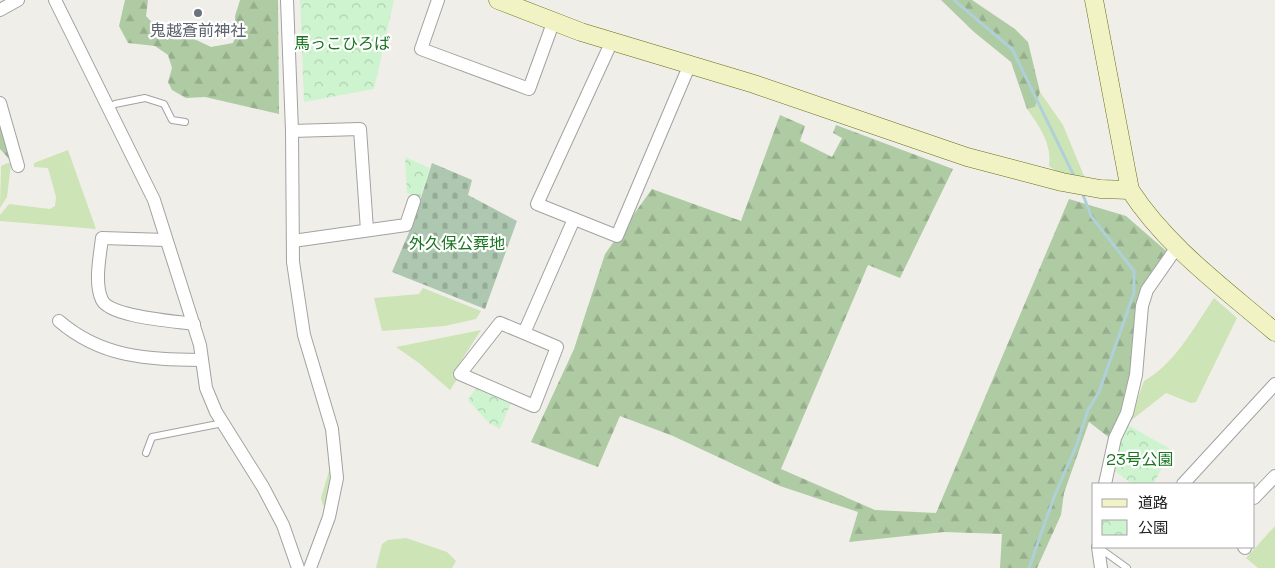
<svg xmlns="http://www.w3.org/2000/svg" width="1275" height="568" viewBox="0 0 1275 568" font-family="'Space Grotesk','Noto Sans JP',sans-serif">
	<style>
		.grass { fill: #cde4b6 }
		.forest { fill: url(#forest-firs) }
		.cemetery { fill: url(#cemetery-stones) }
		.park { fill: url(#park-crowns) }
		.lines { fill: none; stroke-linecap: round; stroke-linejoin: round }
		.stream { stroke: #afd0d8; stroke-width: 3 }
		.lane-casing { stroke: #a2a2a2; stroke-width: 8 }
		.street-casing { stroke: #a2a2a2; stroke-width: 14 }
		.secondary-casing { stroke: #666e13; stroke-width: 19 }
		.lane { stroke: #fff; stroke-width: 6 }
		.street { stroke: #fff; stroke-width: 12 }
		.secondary { stroke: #f1f3c5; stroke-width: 18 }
		.worship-dot { fill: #6b7280; stroke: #fff; stroke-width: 2 }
		.labels { text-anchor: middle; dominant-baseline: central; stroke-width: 4.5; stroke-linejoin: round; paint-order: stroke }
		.worship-label { font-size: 16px; fill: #5b616d; stroke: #fff }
		.park-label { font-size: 16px; fill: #1a7520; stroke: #fff }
	</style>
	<defs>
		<pattern id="forest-firs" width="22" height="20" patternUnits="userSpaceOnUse" patternTransform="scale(1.25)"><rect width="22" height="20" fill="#afcba3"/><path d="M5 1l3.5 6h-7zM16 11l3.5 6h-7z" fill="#96ae8c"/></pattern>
		<pattern id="cemetery-stones" width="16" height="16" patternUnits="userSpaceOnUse" patternTransform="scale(1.25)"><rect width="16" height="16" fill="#adc7b0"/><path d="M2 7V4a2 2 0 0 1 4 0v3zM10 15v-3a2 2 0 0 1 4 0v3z" fill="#95ab97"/></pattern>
		<pattern id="park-crowns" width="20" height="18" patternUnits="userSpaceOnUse" patternTransform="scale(1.25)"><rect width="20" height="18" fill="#cdf4cf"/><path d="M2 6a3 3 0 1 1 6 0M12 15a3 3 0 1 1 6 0" fill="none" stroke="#b0d1b1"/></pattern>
	</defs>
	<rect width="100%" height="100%" fill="#f0eee9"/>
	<g class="grass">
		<path d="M1040,92l23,33 21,51c-13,0 -25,-2 -35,-10 3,-22 -9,-39 -22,-57l8,-2z"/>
		<polygon points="68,150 96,229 0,221 0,215 9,204 50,209 55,206 56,197 48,168 34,167 34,163"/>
		<polygon points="8,163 11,164 7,197 0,208 1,166"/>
		<polygon points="423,288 481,311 476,319 445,326 382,331 374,298 419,294"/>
		<path d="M1214,298l23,20 -41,84 -5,1 -25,-10 -37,29 15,-41c31,-17 50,-54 70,-83z"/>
		<polygon points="481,330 452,375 458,378 450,390 419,363 396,347"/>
		<polygon points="329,471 333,473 329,499 323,506 321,498"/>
		<polygon points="1275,526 1275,568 1258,568 1246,558"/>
		<polygon points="406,538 447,552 456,561 452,568 376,568 382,544 388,540"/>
	</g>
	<g class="forest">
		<polygon points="125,0 148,0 146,16 161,32 169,36 190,37 211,47 233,43 236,35 235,16 240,0 278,0 279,114 205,97 186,98 172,90 168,82 172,68 168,55 155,46 128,43 119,26"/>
		<polygon points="941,0 972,0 1015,29 1028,42 1040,92 1035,107 1027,109 1011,62 974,32"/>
		<polygon points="780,115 805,126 800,141 832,157 842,138 833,133 836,125 953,169 900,278 868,265 781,469 875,510 936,513 1069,199 1126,216 1172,256 1146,298 1133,390 1111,439 1089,422 1064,493 1061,515 1037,568 1000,568 1002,534 944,532 849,542 858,512 780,486 673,436 620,416 598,467 531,442 574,349 605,254 652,189 741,221"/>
		<polygon points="0,123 11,161 0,149"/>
	</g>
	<polygon class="cemetery" points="432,163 472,180 468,195 517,221 485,309 392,272 413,223"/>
	<g class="park">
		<polygon points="300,0 394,0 374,89 304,102"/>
		<polygon points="405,157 430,168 420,199 407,193"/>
		<polygon points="477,386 511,403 500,429 489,423 468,400"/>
		<polygon points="1128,425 1172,450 1153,484 1132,484 1115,471 1119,445"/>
	</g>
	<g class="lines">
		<g class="stream">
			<polyline points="954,0 1012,49 1075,178"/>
			<polyline points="1029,568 1054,497 1077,444 1088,410 1099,392 1134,293 1134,271 1091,216 1082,192"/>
		</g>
		<defs>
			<g id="lane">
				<polyline points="109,108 115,104 145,98 164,104 172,120 185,122"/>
				<polyline points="146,453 152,437 223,423"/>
				<polyline points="1098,547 1127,568"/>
			</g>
			<g id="street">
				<polyline points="55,0 154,200 200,345 206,388 216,412 263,487 283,525 298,568"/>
				<polyline points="287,0 292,131 293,262 304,335 332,429 337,478 329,517 310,568"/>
				<polyline points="438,0 421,49 529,89 553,23"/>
				<polyline points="0,10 18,0"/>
				<polyline points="612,41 537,204 617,236 690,64"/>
				<polyline points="0,103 18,166"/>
				<polyline points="292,131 360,129 367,230"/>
				<path d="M166,240l-64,-2c-2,18 -8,45 0,62 8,17 72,21 92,24"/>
				<polyline points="293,241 406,225 414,201"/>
				<path d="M59,321c43,37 88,38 142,39"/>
				<polyline points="524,333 557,347 534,406 460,374 500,323 524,333 574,219"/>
				<polyline points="1105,484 1115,438 1127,413 1136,375 1142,306 1147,290 1177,247"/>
				<polyline points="1183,484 1275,384"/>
				<polyline points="1254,498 1275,476"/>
				<polyline points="1098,547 1101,568"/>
				<polyline points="1244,547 1245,548"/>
			</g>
			<g id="secondary">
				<polyline points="498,0 581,32 754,84 967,157 1062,182 1100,189 1130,190"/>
				<path d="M1094,0l36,190c37,57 94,98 145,142"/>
			</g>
		</defs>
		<use href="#lane" class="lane-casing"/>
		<use href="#street" class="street-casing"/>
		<use href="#secondary" class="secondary-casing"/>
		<use href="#lane" class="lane"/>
		<use href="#street" class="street"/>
		<use href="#secondary" class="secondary"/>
	</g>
	<circle class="worship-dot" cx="198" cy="13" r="5"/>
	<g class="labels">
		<g class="worship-label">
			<text x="198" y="30">鬼越蒼前神社</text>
		</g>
		<g class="park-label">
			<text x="342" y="43">馬っこひろば</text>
			<text x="457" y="243">外久保公葬地</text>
			<text x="1140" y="459">23号公園</text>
		</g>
	</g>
	<rect x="1092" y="483" width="162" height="65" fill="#ffffff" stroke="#a6a6a6"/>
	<rect x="1102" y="499" width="25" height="8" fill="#f1f3c5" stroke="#a6a6a6"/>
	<text x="1138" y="508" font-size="15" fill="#212121">道路</text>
	<rect x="1102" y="520" width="25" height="15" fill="url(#park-crowns)" stroke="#a6a6a6"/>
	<text x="1138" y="533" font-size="15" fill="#212121">公園</text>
</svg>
